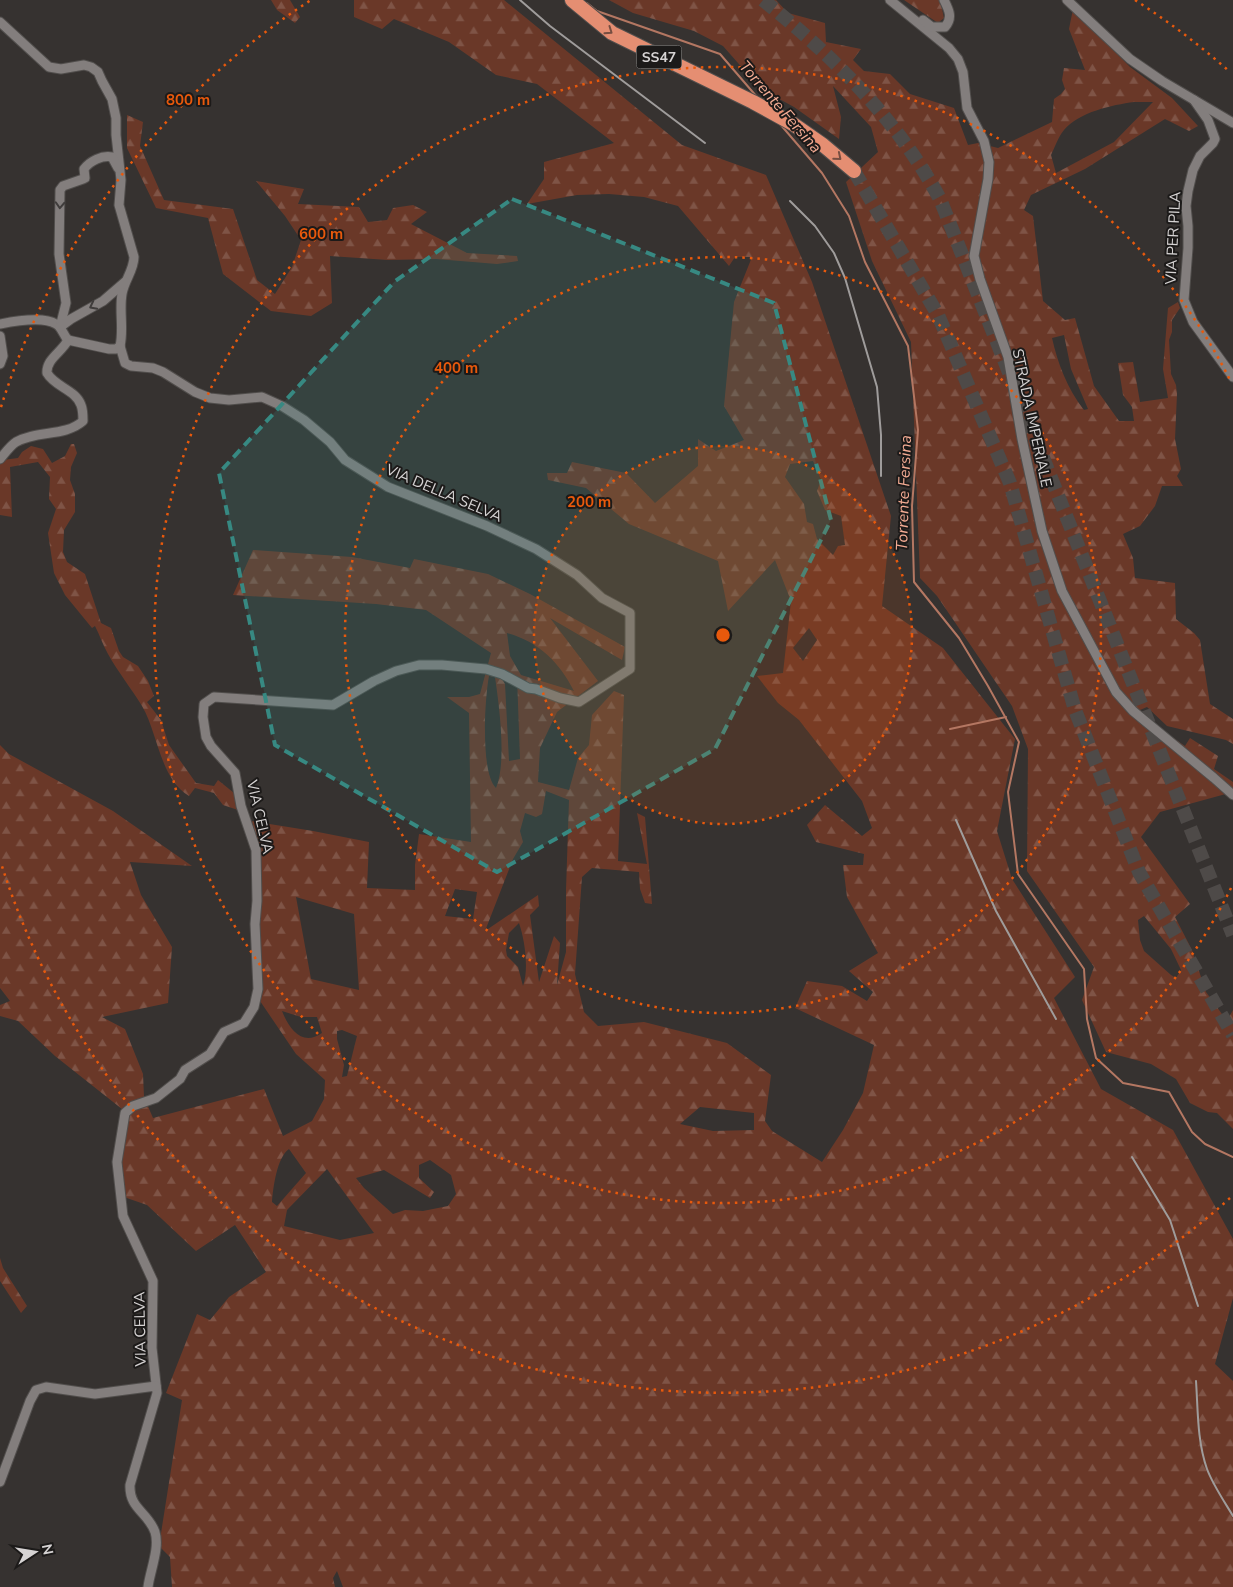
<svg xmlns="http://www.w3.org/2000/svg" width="1233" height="1587" viewBox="0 0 1233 1587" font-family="'Nunito Sans',sans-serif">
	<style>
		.forest { fill: url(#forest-firs); fill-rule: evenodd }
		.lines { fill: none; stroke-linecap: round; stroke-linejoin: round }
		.stream { stroke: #b47762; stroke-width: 2 }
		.highway-tunnel { stroke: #4e4a48; stroke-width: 14; stroke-dasharray: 14 7; stroke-linecap: butt }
		.minor-casing { stroke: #514e4c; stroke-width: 11 }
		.highway-casing { stroke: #514e4c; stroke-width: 16 }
		.minor { stroke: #837e7d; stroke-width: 9 }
		.highway { stroke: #e58e72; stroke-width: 14 }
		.rail { stroke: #9f9c9b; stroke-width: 2 }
		.oneway { stroke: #764e41 }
		.oneway2 { stroke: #403d3c }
		.marked { fill: #378982; fill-opacity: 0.2; stroke: #378982; stroke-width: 4; stroke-dasharray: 10 6; stroke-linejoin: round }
		.ring { fill: none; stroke: #e8590c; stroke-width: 2.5; stroke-dasharray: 2.5 5 }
		.labels { text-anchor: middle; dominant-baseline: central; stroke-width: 4; stroke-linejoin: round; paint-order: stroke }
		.shield { fill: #1c1a19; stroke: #9e9c9b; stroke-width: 1 }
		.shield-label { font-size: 14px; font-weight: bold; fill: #d6d3d3 }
		.street-label { font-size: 15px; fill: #d6d3d3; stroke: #1c1a19 }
		.water-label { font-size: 16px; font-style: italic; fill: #f4ac94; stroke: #1c1a19 }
		.centre { fill: #e8590c; stroke: #1c1a19; stroke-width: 2.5 }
		.ring-label { font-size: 15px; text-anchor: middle; font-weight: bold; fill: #e8590c; stroke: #1c1a19; stroke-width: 4; stroke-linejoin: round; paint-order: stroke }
	</style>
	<defs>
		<pattern id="forest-firs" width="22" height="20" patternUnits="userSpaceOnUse" patternTransform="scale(1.25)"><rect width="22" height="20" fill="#6a3828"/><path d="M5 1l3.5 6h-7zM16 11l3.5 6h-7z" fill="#7f5446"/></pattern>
	</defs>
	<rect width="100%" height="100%" fill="#363230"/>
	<g class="forest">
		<polygon points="271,0 290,0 300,17 295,23 277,10"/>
		<path d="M354,0h150l178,145 84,30 46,107 79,234 -9,90 61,42 72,91 -18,92 15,48 63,98 -21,21 47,91 72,41 60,109v59l-18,66 18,17v206h-890l-6,-16 -4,7 2,9h-163l-2,-30 -11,-11 23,-146 -16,-7 31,-79 13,6 19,-23 37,-25 -31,-47 -39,26 -49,-46 -26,-9 -2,-34 8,-49 -72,-57 -37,-35 -18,-5v-11l10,-4 -10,-13v-243l9,9 104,57 79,55 -62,-4 11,33 31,52 -4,56 -66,14 23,12 18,45 1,23 9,21 111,-29 19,47 29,-15 12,-22 1,-19 -29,-26 -36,-53v-154l-9,-26 62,10 56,11 -2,46 48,2v-25l4,-31 52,8 -2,-129 -22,-16h22l11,-3 11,-41 -65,-43 -50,-6 -143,-9 20,-45 99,7 58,11 4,-9 74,15 42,20 95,53 -3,13 -72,-42 48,63 -41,31 -17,36 -2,34 31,8 9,-32 11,-13 3,-30 22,-24 10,4 -6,166 29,3 -10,-51 8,4 7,87 -7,-1 -5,-14 -1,-17 -47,-4 -10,9 -7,97 9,38 14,14 46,-4 83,21 44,32 -6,46 7,10 50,31 21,-32 20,-37 11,-48 -79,-37 12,-27 35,5 25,15 6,-9 -24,-21 29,-18 -31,-56 -4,-32h20l1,-11 -48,-12 -9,-17 18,-20 37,31 10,-8 -10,-27 -63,-81 -21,-17 -21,-27 26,-3 8,-72 -16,-41 -47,51 -10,-50 -89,-37 -43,-36 -38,-8 -1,-7h20l5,-11 54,11 29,30 43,-37v-27l18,12 28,-11 -20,-34 10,-104 18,-45h-17l-6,9 -51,-60 -34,-9 -35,-3 -32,1 -50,9 17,-25v-17l70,-19 -77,-59 -41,-9 -47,-33 -55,-23 -12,10 -28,-12zM813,461l8,19 -4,11 8,19 16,6 4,29 -7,1 -5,9 -16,-16 -4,-15 -6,-2 -3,-18 -19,-27 5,-13zM809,628l8,12 -14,21 -10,-13zM507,633c32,9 52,29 67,58l-53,-16 -11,-19zM489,676l6,1c4,28 12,85 1,111 -16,-15 -11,-91 -7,-112zM517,676l3,83 -11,2 -4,-77 -3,-5zM546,791l23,9 -3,90v62l-9,33 3,-42 -6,-7 -15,46 -9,-67 9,-9 -1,-11 -53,36 28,-72 10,-17 -3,-11 5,-18 11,4 6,-3zM455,889l22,3 -4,27 -28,-3zM296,897l58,17 5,76 -48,-11zM519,923c6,17 10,47 4,63l-5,-19 -11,-11 -1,-6 3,-17zM282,1011l19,6h16l5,16c-20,14 -33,-4 -40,-22zM342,1030l15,6 -10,40 -5,1 2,-12 -7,-26v-8zM700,1107l54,6v17l-41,1 -33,-7zM289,1149l17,24 -29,33 -5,-4c1,-14 5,-45 17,-53zM430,1160l21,15 5,19 -8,12 -25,5 -18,-1 -12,4 -29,-26 -8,-10 28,-8 46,28 4,-6 -15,-14v-13zM327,1169l47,64 -34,7 -56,-14 3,-16z"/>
		<path d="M609,0h167l12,13 37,10 1,19 35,7 -8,11 11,11 26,3 20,20 44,14 14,37 10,-2 20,5 54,-26 2,-23 7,-5 4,-5 -3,-9 2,-12 21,2 -16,-41 4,-20 57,58 42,31 26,28 -9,5 -24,-12 -80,50 -54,26 -7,15 9,6 10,85 22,19 10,-2 19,68 25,35h15l-2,-14 -9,-12 -5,-32 15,-1 7,40 28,-4 -5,-29 5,-61 10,-6 2,6 -8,12v12l-3,8 2,34 5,11 1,9 -2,45 6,30 -4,7 6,10h-21l-7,20 -15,20 -17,8 10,24 2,20 40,5 1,36 18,14 6,7 10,64 23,15v25l-7,-4 -59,-14 -20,-19 -7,3 26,23 19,13 5,-8 28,18 -4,13 19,13v10l-73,20 -19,25 49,67 -15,13 17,33 14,42 21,29 6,-11v119l-16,-16 -9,-1 -18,-9 -14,-24 -25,-15 -45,-12 -24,-52 12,-33 -67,-96 1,-122 -16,-43 -75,-110 -17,-18 -9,-236 -39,-81 -26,-79 32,-30 -7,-25 -38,-41 8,31 -2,22 -45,-32 -33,-18 -38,-43 -29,-15 -61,-18zM1134,102h19l-39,40 -58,31 -5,-18c4,-8 7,-18 13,-25 15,-18 48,-25 70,-28zM1064,335l7,34 17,40 -4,1c-17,-22 -26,-46 -32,-72zM1144,916l27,33 10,21 -5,8 -5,-3 -27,-24 -4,-11 -2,-20z"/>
		<polygon points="904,0 940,0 944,18 938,23"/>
		<polygon points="127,115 143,122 140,146 164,200 233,209 257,280 275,294 292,267 301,240 285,216 256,181 304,189 298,204 359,207 368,222 387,220 393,208 413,205 427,212 411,224 467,253 517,256 518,261 497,264 436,259 388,260 330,256 332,303 311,316 271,311 223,274 208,218 156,208 127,148"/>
		<path d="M71,444h3l3,9 -6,14 -1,13 5,14v18l-11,18 -1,22 4,10 18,12 16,49 10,5 8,23 4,6 15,9 10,15 6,15 -7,6 14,18 8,25 27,38 18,3 4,-6 16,13 4,17 -15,-5 -9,-12 -19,-5 -6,8c-29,-17 -31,-63 -47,-90 -11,-18 -24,-34 -34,-52 -5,-9 -8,-18 -13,-28l-3,2 -27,-33 -11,-22 -6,-40 8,-24 -7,-10 1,-22 -12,-15 -28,5 2,50 -12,-2v-51l3,-4 15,-2 4,-6 9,-6 12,3 9,14 13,-7z"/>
		<polygon points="0,1258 3,1268 27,1306 21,1313 0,1281"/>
	</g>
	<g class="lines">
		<g class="stream">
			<polyline points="587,3 597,11 720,54 757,97"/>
			<polyline points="780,124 822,173 849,216 865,262 908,346 918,430 912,506 914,582 959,638 988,686 1019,742 1008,792 1018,874 1084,969 1087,1019 1096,1058 1123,1083 1169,1092 1192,1132 1205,1144 1233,1157"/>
			<polyline points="950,729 1006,717"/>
		</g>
		<g class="highway-tunnel">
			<path d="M763,0c70,56 134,119 177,199l293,736"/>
			<polyline points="854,171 938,315 1010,483 1075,710 1139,872 1233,1035"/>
		</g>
		<defs>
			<g id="minor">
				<polyline points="890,0 949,48 958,59 963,72 967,108 984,141 989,162 988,179 974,256 980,279 1008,357 1022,439 1042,531 1062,591 1116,692 1133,711 1214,778 1233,795"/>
				<polyline points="1067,0 1130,59 1162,81 1233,123"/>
				<path d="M923,20l9,7h13c8,-9 4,-17 -1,-27"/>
				<path d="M0,22l49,45 12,2 23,-4 7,2 7,5 4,9 10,18 4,19v17l5,45 -2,25 15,52c0,13 -10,24 -12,37 -3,17 2,35 -2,52"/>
				<polyline points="1194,100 1208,120 1215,139 1213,143 1200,156 1193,170 1188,191 1186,206 1188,226 1188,248 1184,300 1193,322 1233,377"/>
				<path d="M0,324c15,-3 43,-8 56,0 6,3 7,11 12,16"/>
				<path d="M60,327l6,-24 -7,-49 1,-64 3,-4 20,-7 2,-1 -1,-9c6,-8 18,-14 28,-12l6,11"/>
				<polyline points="60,327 71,319 103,301 125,282"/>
				<polyline points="0,336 3,356 0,364"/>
				<polyline points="68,340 109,349 116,349 120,346"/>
				<path d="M120,346l5,17 6,3 22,2 10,4 32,20 15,6 19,2 33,-3 20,9 22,14 26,22 15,18 43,27 99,39 49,23 41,26 25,23 28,15v56l-51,33 -19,-4 -24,-9 -8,-1 -26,-14 -16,-5 -44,-4h-23l-23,6 -22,10 -41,24 -119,-8 -10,7 -1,13 3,20 5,9 24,27 6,33 15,44 1,51 -2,23 3,65 -4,18 -10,16 -20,9 -14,22 -25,16 -5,9 -24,19 -23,8 -8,7 -8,49 6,54 30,65 -1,67 5,45 -27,92c-1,24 18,27 25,47 5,16 -5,39 -7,55"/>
				<path d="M0,459c5,-6 10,-13 16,-17 21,-12 49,-5 67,-21 0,-5 0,-11 -2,-16 -5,-15 -26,-18 -34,-32 -1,-14 15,-21 21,-33"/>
				<polyline points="0,1482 30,1401 36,1390 46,1387 95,1394 156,1386"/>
			</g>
			<polyline id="highway" points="572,0 612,33 753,102 793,124 823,145 854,171"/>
		</defs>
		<use href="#minor" class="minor-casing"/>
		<use href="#highway" class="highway-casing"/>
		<use href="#minor" class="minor"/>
		<use href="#highway" class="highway"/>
		<g class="rail">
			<polyline points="520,0 550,26 705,143"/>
			<polyline points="790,201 815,226 834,253 845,278 877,387 881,435 881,476"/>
			<polyline points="956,820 996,911 1056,1019"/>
			<polyline points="1132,1157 1170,1220 1198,1306"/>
			<path d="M1196,1381c2,28 1,60 11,88 6,16 17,32 26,47"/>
		</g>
	</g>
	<defs><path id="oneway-chevron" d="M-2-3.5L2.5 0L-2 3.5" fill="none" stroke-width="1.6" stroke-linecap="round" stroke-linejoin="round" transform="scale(1.25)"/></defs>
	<g class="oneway">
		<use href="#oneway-chevron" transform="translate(609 31) rotate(35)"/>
		<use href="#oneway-chevron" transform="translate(838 157) rotate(40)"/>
	</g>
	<g class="oneway2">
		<use href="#oneway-chevron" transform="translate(60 205) rotate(93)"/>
		<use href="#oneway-chevron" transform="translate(93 306) rotate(153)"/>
	</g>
	<path class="marked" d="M512,199l262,104 57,217 -116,229 -218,123 -222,-127 -56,-272 175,-191z"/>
	<circle cx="723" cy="635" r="189" fill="#e8590c" fill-opacity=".12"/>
	<g class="ring">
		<circle cx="723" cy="635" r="189"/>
		<circle cx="723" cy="635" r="378"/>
		<path d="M1231 888A568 568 0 1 1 1231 382"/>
		<path d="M1230 1198A757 757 0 0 1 1 863M1 407A757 757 0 0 1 311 0M1135 0A757 757 0 0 1 1230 72"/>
	</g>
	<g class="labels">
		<rect class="shield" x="636.5" y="45.5" width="45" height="23" rx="4"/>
		<g class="shield-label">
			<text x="659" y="57">SS47</text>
		</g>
		<g class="street-label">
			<text transform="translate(1173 238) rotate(-87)">VIA PER PILA</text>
			<text transform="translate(1032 418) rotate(78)">STRADA IMPERIALE</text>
			<text transform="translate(444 493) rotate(23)">VIA DELLA SELVA</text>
			<text transform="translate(260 817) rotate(77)">VIA CELVA</text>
			<text transform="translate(140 1329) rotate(-91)">VIA CELVA</text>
		</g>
		<g class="water-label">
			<text transform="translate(780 107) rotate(49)">Torrente Fersina</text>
			<text transform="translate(904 493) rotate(-88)">Torrente Fersina</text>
		</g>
	</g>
	<circle cx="723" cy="635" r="8" class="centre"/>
	<g class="ring-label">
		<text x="188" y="105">800 m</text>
		<text x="321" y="239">600 m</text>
		<text x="456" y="373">400 m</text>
		<text x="589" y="507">200 m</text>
	</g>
	<g transform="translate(35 1552) rotate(78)" stroke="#1c1a19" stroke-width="4" paint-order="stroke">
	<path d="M0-4L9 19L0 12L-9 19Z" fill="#d6d3d3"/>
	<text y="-8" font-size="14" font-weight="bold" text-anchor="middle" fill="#d6d3d3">N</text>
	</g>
</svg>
